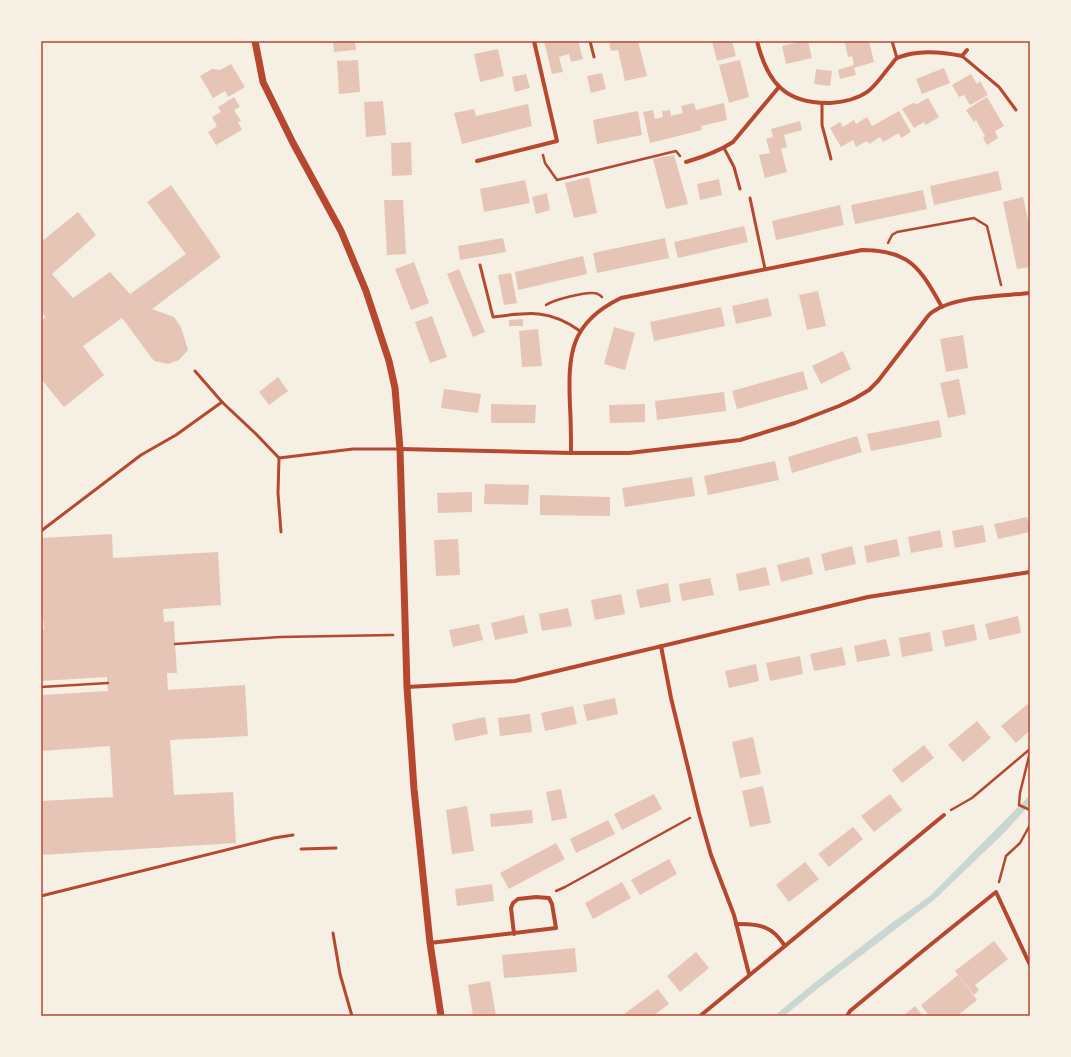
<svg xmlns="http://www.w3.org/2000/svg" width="1071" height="1057" viewBox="0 0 1071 1057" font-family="'Source Sans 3',sans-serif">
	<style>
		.water { fill: #c9d6d2 }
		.building { fill: #e6c5b7 }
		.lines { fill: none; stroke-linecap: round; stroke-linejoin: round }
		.path { stroke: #b5482f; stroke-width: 2.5 }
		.service { stroke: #b5482f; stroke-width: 3 }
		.minor { stroke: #b5482f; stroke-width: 4 }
		.tertiary { stroke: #b5482f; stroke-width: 7 }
		.neatline { fill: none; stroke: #b5482f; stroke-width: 1.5 }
	</style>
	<rect width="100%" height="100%" fill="#f6efe4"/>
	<polygon class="water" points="1030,795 1030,804 1005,832 934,900 821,986 784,1016 774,1016 818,980 893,922 930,896"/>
	<g class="building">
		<polygon points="333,41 355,41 356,50 334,52"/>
		<polygon points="544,41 578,41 583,59 571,62 569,54 559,57 563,72 552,74"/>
		<polygon points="609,41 638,41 647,76 625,81 618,50 611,51"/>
		<polygon points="712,41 732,41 736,56 717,61"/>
		<polygon points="804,41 808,41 812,58 786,64 782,46"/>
		<polygon points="850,41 869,41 874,62 854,68 856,75 840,79 838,70 854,65 852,56 848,57 845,43"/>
		<polygon points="498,49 504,76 480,82 474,54"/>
		<polygon points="358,60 360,92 339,94 337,61"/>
		<polygon points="740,60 749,97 729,103 719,65"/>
		<polygon points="231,64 245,87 228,97 225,91 213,98 200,76 212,69 220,70"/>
		<polygon points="944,68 950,83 922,94 916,79"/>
		<polygon points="816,69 832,71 830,86 814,84"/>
		<polygon points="602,73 606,89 591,93 587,76"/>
		<polygon points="526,74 530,88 515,92 512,77"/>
		<polygon points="971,74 977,84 980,81 988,95 970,105 964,95 959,97 952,85"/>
		<polygon points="234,97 240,107 234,110 241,121 238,122 242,130 216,145 208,132 217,126 212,117 221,112 218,107"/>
		<polygon points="987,97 1004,126 995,131 998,138 987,145 983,138 985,136 976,120 974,122 966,110"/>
		<polygon points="928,98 939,117 926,125 924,122 914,128 902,109 913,103 917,104"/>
		<polygon points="383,101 386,135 366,137 364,102"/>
		<polygon points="694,103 696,110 724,103 727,120 701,126 702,130 650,143 643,112 653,110 655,119 663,117 662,111 670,110 671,116 683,113 681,106"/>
		<polygon points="528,104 532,126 462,144 454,113 474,109 476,116"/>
		<polygon points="638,111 642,135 597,144 593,120"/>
		<polygon points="899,111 911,132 901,138 899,133 883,142 880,137 869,144 867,141 856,147 853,140 841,147 830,128 840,122 843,127 854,120 856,124 867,117 872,126"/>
		<polygon points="800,121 802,130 784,135 787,147 781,149 787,172 765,178 759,155 770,153 766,139 773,137 771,129"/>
		<polygon points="411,142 412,175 392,176 391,143"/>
		<polygon points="674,155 688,204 666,209 653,159"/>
		<polygon points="998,171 1002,190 934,205 930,186"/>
		<polygon points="589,177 597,213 574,218 565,183"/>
		<polygon points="719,179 722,195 700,200 697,184"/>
		<polygon points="525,180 530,203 484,212 480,189"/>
		<polygon points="171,185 221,257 152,309 174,317 181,327 188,350 179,360 168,364 154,361 122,318 83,346 104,375 64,407 41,379 41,321 46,317 41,311 41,242 78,212 96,235 52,274 73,298 110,272 130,294 186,254 147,202"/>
		<polygon points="923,190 927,209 855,224 851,205"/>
		<polygon points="547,193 550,210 536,214 532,197"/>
		<polygon points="1023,197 1030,229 1030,267 1017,269 1003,202"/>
		<polygon points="384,200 403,200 406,254 387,255"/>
		<polygon points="840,205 844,225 776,240 772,221"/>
		<polygon points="744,226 748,242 678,258 674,242"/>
		<polygon points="503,238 506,252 460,260 458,246"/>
		<polygon points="665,238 669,258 597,273 593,253"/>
		<polygon points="583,256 587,274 518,290 515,272"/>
		<polygon points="414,262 429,303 411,310 395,269"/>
		<polygon points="459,269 485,332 473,337 447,274"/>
		<polygon points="511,273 517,303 504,305 498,275"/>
		<polygon points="818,291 826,326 807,330 799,295"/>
		<polygon points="768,298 772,316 736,324 732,306"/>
		<polygon points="721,307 725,326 654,341 650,322"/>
		<polygon points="432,316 447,357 430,363 415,322"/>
		<polygon points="523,319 523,326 509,326 509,320"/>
		<polygon points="614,327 635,333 625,370 604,364"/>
		<polygon points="538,329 542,366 522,367 519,331"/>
		<polygon points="963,335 968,368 946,372 940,339"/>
		<polygon points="843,351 851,369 821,384 812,366"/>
		<polygon points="803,371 808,389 737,409 732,391"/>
		<polygon points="278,377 288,391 269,405 259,392"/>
		<polygon points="959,379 966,414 948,418 940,383"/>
		<polygon points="444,389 481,394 478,413 441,408"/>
		<polygon points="724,392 726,411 657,420 655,401"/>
		<polygon points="491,404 536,405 535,423 491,423"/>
		<polygon points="645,404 645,422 610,423 609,405"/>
		<polygon points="939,420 942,437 871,451 867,434"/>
		<polygon points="857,436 862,452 792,473 788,457"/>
		<polygon points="775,461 779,480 708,495 704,476"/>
		<polygon points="692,477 695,496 625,507 622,488"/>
		<polygon points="485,484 529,485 528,505 484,504"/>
		<polygon points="472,492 472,512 438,513 437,493"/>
		<polygon points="540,495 610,497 610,516 540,515"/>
		<polygon points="1027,517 1030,532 998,539 994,524"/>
		<polygon points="983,525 986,542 955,548 952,531"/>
		<polygon points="940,530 943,547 911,553 908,537"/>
		<polygon points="112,534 113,558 218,552 221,605 163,609 164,622 174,621 175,644 177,673 167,673 168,690 245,685 248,736 170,740 174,795 233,792 236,843 41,855 41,801 113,797 110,746 41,751 41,695 108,691 107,677 41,681 41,630 44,630 41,587 41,538"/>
		<polygon points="458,539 460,575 436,576 434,540"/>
		<polygon points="897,539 900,556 867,563 864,546"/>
		<polygon points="852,546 856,564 825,571 821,554"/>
		<polygon points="809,557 813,574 781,582 777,565"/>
		<polygon points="766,567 770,585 739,591 736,574"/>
		<polygon points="710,578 714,595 682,601 679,584"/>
		<polygon points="668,583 671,602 640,608 636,590"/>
		<polygon points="621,594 625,614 595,620 591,600"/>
		<polygon points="568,608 572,626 542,631 539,614"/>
		<polygon points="524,615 528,633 495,640 491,623"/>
		<polygon points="1018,616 1021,633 989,640 985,624"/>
		<polygon points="479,624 483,640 453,647 449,630"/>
		<polygon points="974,624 977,640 945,647 942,631"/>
		<polygon points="930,632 933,651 902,657 899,638"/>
		<polygon points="886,639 890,656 857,662 854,646"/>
		<polygon points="842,647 846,665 814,671 810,654"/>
		<polygon points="800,656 803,674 770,681 766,663"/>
		<polygon points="756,664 759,681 729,688 725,671"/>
		<polygon points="615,698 618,714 587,721 583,705"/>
		<polygon points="1029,703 1030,704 1030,730 1016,743 1001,726"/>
		<polygon points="573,706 577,724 545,731 541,713"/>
		<polygon points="530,714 532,732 500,736 498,718"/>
		<polygon points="485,717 488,734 455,741 452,724"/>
		<polygon points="977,721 991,738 963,762 948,745"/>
		<polygon points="753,737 761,774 740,778 732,742"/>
		<polygon points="924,745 934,758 902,783 892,770"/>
		<polygon points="763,786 771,823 750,827 742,791"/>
		<polygon points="561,789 567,818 552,821 546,792"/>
		<polygon points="654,794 662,809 622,830 614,814"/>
		<polygon points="890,794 902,810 874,832 861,816"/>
		<polygon points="467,806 474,851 452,854 446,810"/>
		<polygon points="532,810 533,823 491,827 490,814"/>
		<polygon points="608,820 615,834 576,853 570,839"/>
		<polygon points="853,827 863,839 829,867 818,854"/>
		<polygon points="556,843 565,859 509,889 500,873"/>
		<polygon points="669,859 677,874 640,895 631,880"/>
		<polygon points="805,862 819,879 789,902 776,885"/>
		<polygon points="622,882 631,898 593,919 585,903"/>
		<polygon points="492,884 494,901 457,906 455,889"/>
		<polygon points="994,941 1008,959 975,985 979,990 974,995 955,971"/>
		<polygon points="575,948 577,972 504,978 502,955"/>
		<polygon points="696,952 709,968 680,992 667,976"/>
		<polygon points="958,975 977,1000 957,1016 929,1016 921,1005"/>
		<polygon points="490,981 496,1016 473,1016 468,985"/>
		<polygon points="658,989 669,1004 653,1016 625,1016 624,1014"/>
		<polygon points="915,1006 923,1016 903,1016"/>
	</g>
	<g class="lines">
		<g class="path">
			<polyline points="543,155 545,163 557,180 676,151 680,156"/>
			<polyline points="888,243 892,235 897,232 974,218 987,226 1001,285"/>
			<path d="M546,305c7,-5 38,-13 47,-12 3,0 7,2 9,4"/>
			<polyline points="175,644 280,637 393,635"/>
			<polyline points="41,687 108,683"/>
			<polyline points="1030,752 1020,793 1019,805 1030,810"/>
			<polyline points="951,810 972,798 1030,749"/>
			<polyline points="999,882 1006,856 1020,843 1030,825"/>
			<polyline points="556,891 565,887 690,818"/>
		</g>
		<g class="service">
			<polyline points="590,41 594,57"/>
			<polyline points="892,41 897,58"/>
			<polyline points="962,56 999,87 1016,110"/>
			<polyline points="822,103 822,125 831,159"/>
			<polyline points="724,148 734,167 740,189"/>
			<polyline points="750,198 765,269"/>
			<path d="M480,265l13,52c36,-5 57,-8 87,14"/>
			<polyline points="195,371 222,402"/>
			<polyline points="41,531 141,455 176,435 222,402 257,435 279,458"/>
			<polyline points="281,532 278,493 279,458 353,449 400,449"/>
			<polyline points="301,849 336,848"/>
			<polyline points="41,896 274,838 293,835"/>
			<polyline points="333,933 340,974 352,1016"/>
		</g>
		<g class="minor">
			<path d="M757,41c10,41 28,63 73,62 13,-1 26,-3 37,-11 8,-5 17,-19 24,-27 2,-2 4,-6 6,-7 2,-1 6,-2 9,-3 19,-5 37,-3 56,1l5,-6"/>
			<polyline points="477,161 557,141 534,41"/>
			<path d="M686,162c17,-5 32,-10 47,-20l46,-55"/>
			<path d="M400,449l171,4h58l111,-13 55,-17 44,-17 15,-7 15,-9 9,-9 47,-61c2,-3 5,-7 9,-9 22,-15 69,-15 96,-18"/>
			<path d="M571,453c0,-15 0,-31 -1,-46 -2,-52 -1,-84 51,-109l241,-48c48,0 58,18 80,57"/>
			<polyline points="661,646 671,698 699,813 711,855 734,915 749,974"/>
			<polyline points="407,687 515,681 868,597 1030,572"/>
			<path d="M736,924c13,0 28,0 38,9 4,3 8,9 11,13"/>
			<polyline points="430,943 556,928 552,904 549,898 536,897 518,899 513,903 511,908 514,934"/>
			<polyline points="700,1016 944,815"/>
			<polyline points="847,1016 850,1011 924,950 996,892 1030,965"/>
		</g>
		<polyline class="tertiary" points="255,41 263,82 293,143 341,231 366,291 389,361 395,388 400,449 407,687 414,789 430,943 441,1016"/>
	</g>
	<rect width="1071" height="1057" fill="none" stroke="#f6efe4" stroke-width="84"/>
	<rect x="42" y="42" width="987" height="973" class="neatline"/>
</svg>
